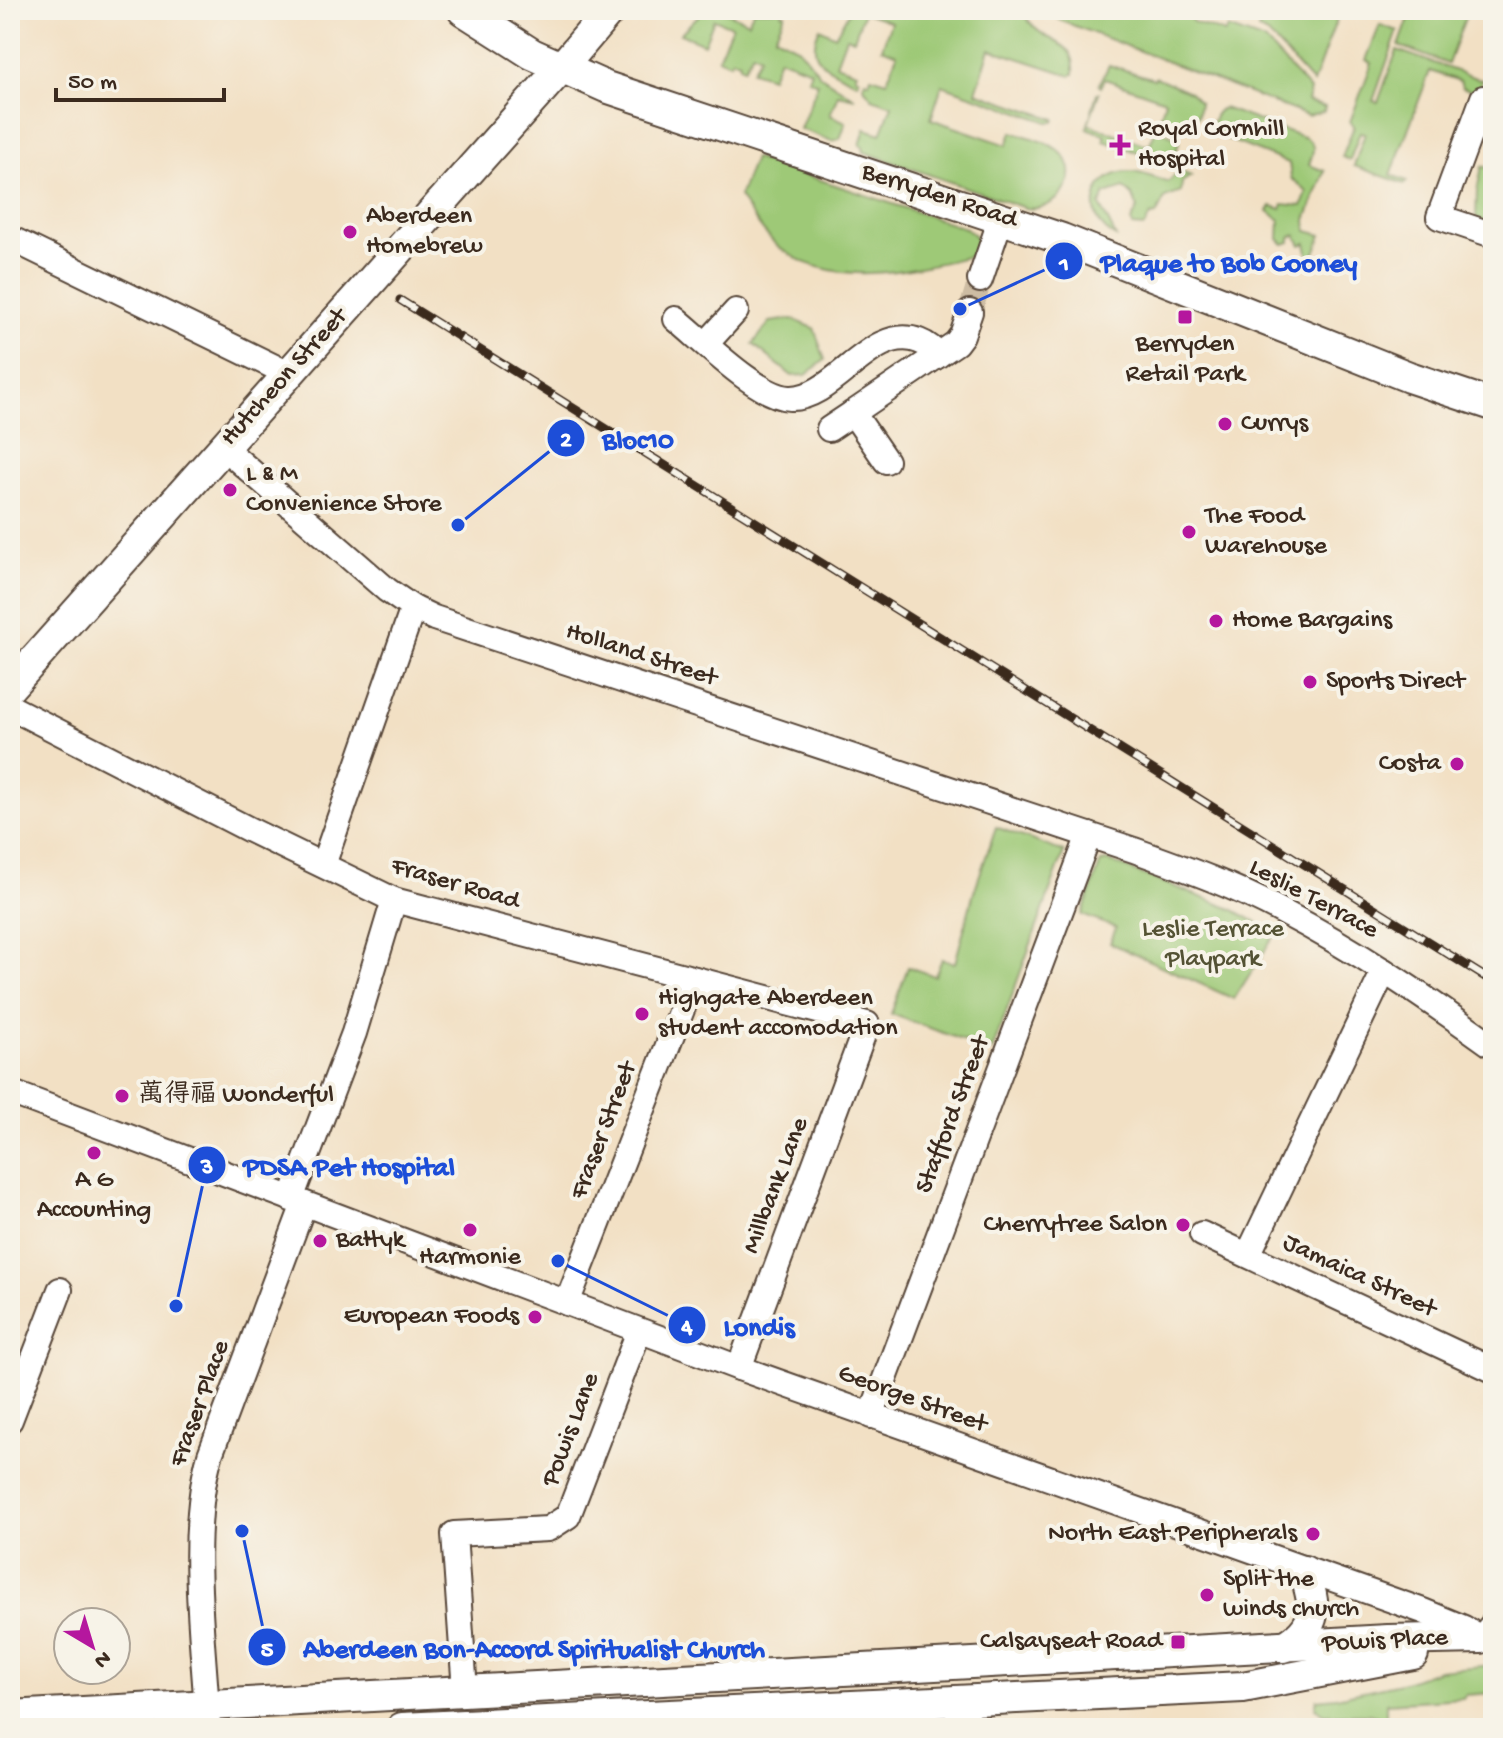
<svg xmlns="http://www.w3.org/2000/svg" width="1503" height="1738" viewBox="0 0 1503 1738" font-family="'Gochi Hand','LXGW WenKai TC',sans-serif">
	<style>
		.green { fill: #9ec977; stroke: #6c7a4a; stroke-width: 2 }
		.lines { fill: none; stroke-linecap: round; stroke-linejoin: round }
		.minor-tunnel { stroke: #cdbca3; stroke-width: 24; stroke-dasharray: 24 12; stroke-linecap: butt }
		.minor-casing { stroke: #564537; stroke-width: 28 }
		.major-casing { stroke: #564537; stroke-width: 34 }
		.minor { stroke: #fff; stroke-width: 24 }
		.major { stroke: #fff; stroke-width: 30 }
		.rail-casing { stroke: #3b2a1e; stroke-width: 9 }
		.rail { stroke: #f7f3e8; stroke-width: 6; stroke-dasharray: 18; stroke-linecap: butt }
		.poi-dot { fill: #b5179e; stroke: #f7f3e8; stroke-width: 3 }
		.labels { text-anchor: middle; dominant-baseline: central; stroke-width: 8; stroke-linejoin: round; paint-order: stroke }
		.poi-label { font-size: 26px; fill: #3b2a1e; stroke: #f7f3e8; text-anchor: start }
		.street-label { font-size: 26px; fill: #3b2a1e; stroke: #f7f3e8 }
		.park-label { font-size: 26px; fill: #545234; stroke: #f7f3e8 }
		.leader { fill: none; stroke: #1d4ed8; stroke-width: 3 }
		.callout-dot { fill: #1d4ed8; stroke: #f7f3e8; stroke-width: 3 }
		.mark-label { font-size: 24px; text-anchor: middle; font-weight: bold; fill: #fff }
		.callout-label { font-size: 28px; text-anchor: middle; font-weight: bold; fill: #1d4ed8; stroke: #f7f3e8; stroke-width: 8; stroke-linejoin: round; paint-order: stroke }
	</style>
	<rect width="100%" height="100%" fill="#f7f3e8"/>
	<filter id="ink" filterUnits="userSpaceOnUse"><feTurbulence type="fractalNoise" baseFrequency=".0125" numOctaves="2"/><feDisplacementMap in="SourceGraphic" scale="16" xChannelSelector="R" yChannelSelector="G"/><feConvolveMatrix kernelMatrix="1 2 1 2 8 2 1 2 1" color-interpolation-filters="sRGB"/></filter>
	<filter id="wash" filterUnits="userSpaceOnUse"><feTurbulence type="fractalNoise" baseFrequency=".006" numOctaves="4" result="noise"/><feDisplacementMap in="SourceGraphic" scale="32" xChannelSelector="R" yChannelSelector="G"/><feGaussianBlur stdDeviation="1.8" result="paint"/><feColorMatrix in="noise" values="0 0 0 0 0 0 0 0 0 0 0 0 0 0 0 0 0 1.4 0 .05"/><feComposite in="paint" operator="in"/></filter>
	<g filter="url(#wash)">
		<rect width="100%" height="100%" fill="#f2e0c4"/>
		<g class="green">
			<polygon points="704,10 722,10 748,22 754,10 782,10 781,13 785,14 775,36 799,48 821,76 855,98 838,94 830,115 846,122 840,139 832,141 800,129 818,83 808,79 811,70 779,58 771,77 752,71 760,56 753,52 744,68 739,66 740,62 732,59 730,63 718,58 732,26 714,19 704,44 680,34"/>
			<path d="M850,10h173c16,39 54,23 51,64l-4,1 -80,-26 -14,43 79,27 -1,3h-6l-106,-37 -11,34 76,26 5,-13c16,5 41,10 52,24 19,24 -9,57 -39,52l-161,-56 -1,-5 -3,-2 5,-16 16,5 11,-29 -20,-7 -9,-12 2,-6 4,2 2,-6 16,5 10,-27 -15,-6 9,-26 -27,-10 -10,27 -8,-2 -10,27 21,8 -2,4 4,3 -1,4c-24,-13 -56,-20 -38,-55l15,8z"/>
			<polygon points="1048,10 1184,10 1193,22 1225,33 1228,28 1265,41 1310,90 1307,101 1325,107 1324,111 1308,116 1059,20"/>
			<polygon points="1265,10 1340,10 1313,83 1268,34 1258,30"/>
			<polygon points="1412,10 1468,10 1448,64 1399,46"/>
			<polygon points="1380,25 1398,31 1373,101 1378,102 1397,50 1482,80 1477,93 1462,87 1460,81 1430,71 1391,175 1407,181 1405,184 1354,166 1365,133 1360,132 1350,160 1342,157 1354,126 1350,122 1372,63 1366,60"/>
			<path d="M1109,65l45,14 2,-2 34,15 10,10 -2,14c-12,12 -24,8 -37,-1l4,-15 -60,-21 -4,8 -2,-2z"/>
			<polygon points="1097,93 1099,93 1088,124 1149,146 1156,129 1169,134 1179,142 1173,162 1170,163 1104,141 1105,135 1087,128"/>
			<path d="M1223,108l83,30c12,8 6,16 3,27l16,6 -19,49 1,11 15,4 -9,23h-4l-3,-15 -5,2 -5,-10 -6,2v5l-6,2 -5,-5 1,-19 -12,-9 3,-5 10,3 2,-5 19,2 5,-14 -16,-14 -2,-15 -75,-29c-5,-9 1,-22 9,-26z"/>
			<path d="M754,158l211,70 9,7 6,10 -5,10c-62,14 -137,35 -192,-5 -18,-13 -31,-35 -44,-53z"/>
			<polygon points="1482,166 1493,170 1493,219 1489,223 1476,218 1477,191"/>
			<path d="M1179,171l12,5 -9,6 -1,10 -16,6 -9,17 -6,1 -6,11 -11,-1 -2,-5 7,-13 -6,-13 -8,-7 -19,6 -5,11 16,32c-36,-18 -23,-67 15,-65 11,0 25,7 37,10z"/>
			<polygon points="792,319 814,328 825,360 806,375 792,376 753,344 770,322"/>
			<polygon points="996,827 1064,852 992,1051 891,1014 908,967 935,976 942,959 955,963 974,892"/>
			<polygon points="1108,861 1232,909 1276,933 1234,999 1110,943 1116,928 1082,915 1101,862"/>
			<polygon points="1493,1665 1493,1693 1465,1695 1463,1698 1386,1703 1386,1719 1369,1714 1325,1714 1315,1708 1317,1699 1336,1697 1405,1682 1439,1670"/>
		</g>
	</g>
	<g filter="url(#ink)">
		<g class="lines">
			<polyline class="minor-tunnel" points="970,312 980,280"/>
			<defs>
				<g id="minor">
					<polyline points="1493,101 1483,98 1439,217 1493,235"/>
					<polyline points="10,238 289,374"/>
					<polyline points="980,280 1001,218"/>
					<path d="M676,319c26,21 82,78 114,79 44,2 81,-75 129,-57 8,3 14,7 18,15"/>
					<polyline points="706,344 736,311"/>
					<polyline points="829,429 853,413"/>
					<path d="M223,447l164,143 26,18 21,10 700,232c50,18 101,36 147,61 75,39 144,86 212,135"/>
					<polyline points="886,461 853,413 956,343 962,335 970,312"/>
					<polyline points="10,707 250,830 394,900 867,1024 739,1368"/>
					<polyline points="323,865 413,608"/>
					<polyline points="10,1092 739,1368 1423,1611 1464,1628 1481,1638 1493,1624"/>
					<polyline points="291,1199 354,1033 394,900"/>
					<polyline points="1202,1234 1493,1370"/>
					<polyline points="1248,1255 1384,971"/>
					<polyline points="567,1303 694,979"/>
					<polyline points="871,1416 1089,835"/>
					<polyline points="10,1420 60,1290"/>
					<polyline points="465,1691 454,1534 548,1529 568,1516 639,1331"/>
					<path d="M208,1728c-4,-83 -21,-194 2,-273l94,-251"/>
				</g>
				<g id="major">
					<polyline points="463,10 532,54 606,87 1062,239 1409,377 1493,405"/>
					<polyline points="10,687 561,68 610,10"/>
					<path d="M1284,1647c36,-21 32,-41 20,-76"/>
					<polyline points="10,1716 1388,1640 1481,1638"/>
					<polyline points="402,1728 1243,1687 1413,1654"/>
				</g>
			</defs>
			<use href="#minor" class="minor-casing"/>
			<use href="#major" class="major-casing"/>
			<use href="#minor" class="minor"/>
			<use href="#major" class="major"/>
			<defs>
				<polyline id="rail" points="400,300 1493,982"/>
			</defs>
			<use href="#rail" class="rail-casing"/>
			<use href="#rail" class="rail"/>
		</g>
	</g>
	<g class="poi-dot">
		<path d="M1116 133h8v8h8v8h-8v8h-8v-8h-8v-8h8z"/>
		<circle cx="350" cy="232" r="8"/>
		<rect x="1177" y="309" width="16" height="16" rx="4"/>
		<circle cx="1225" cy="424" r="8"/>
		<circle cx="230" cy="490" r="8"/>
		<circle cx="1189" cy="532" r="8"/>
		<circle cx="1216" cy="621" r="8"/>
		<circle cx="1310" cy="682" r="8"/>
		<circle cx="1457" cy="764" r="8"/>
		<circle cx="642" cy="1014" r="8"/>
		<circle cx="122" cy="1096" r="8"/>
		<circle cx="94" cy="1153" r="8"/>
		<circle cx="1183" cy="1225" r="8"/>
		<circle cx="470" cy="1230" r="8"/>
		<circle cx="320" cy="1241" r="8"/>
		<circle cx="535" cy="1317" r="8"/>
		<circle cx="1313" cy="1534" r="8"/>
		<circle cx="1207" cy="1595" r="8"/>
		<rect x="1170" y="1634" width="16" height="16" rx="4"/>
	</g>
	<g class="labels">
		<g class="poi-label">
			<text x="1138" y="130">Royal Cornhill<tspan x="1138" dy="30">Hospital</tspan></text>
			<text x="366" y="217">Aberdeen<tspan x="366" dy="30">Homebrew</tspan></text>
			<text x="1185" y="345" text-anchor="middle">Berryden<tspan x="1185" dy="30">Retail Park</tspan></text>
			<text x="1241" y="424">Currys</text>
			<text x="246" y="475">L &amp; M<tspan x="246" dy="30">Convenience Store</tspan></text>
			<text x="1205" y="517">The Food<tspan x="1205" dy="30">Warehouse</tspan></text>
			<text x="1232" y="621">Home Bargains</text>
			<text x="1326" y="682">Sports Direct</text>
			<text x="1441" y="764" text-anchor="end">Costa</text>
			<text x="658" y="999">Highgate Aberdeen<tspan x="658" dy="30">student accomodation</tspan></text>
			<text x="138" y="1096">萬得福 Wonderful</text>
			<text x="94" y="1181" text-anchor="middle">A G<tspan x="94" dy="30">Accounting</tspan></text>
			<text x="1167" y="1225" text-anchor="end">Cherrytree Salon</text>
			<text x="336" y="1241">Bałtyk</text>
			<text x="470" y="1258" text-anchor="middle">Harmonie</text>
			<text x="519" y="1317" text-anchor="end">European Foods</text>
			<text x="1297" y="1534" text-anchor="end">North East Peripherals</text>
			<text x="1223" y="1580">Split the<tspan x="1223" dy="30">winds church</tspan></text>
			<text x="1162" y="1642" text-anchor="end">Calsayseat Road</text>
		</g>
		<g class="street-label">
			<text transform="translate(939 197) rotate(18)">Berryden Road</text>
			<text transform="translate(285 378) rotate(-48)">Hutcheon Street</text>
			<text transform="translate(641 656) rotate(18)">Holland Street</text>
			<text transform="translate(455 885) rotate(16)">Fraser Road</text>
			<text transform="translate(1313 900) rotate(28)">Leslie Terrace</text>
			<text transform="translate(954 1115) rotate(-69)">Stafford Street</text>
			<text transform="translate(605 1131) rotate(-69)">Fraser Street</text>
			<text transform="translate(777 1186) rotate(-69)">Millbank Lane</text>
			<text transform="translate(1359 1277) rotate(25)">Jamaica Street</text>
			<text transform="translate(912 1400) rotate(20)">George Street</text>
			<text transform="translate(201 1404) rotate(-70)">Fraser Place</text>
			<text transform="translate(572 1430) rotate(-69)">Powis Lane</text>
			<text transform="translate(1385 1642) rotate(-3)">Powis Place</text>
		</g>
		<g class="park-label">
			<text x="1213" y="930">Leslie Terrace<tspan x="1213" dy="30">Playpark</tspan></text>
		</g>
	</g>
	<path class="leader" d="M960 309L1064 261M458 525L566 438M176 1306L207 1165M558 1261L687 1325M242 1531L267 1647"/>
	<g class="callout-dot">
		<circle cx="960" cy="309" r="8"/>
		<circle cx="458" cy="525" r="8"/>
		<circle cx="176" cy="1306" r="8"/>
		<circle cx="558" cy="1261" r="8"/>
		<circle cx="242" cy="1531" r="8"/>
		<circle cx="1064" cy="261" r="20"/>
		<circle cx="566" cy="438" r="20"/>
		<circle cx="207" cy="1165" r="20"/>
		<circle cx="687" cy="1325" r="20"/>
		<circle cx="267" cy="1647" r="20"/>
	</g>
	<g class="mark-label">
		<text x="1064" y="270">1</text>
		<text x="566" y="446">2</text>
		<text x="207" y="1173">3</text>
		<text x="687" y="1333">4</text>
		<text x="267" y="1656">5</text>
	</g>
	<g class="callout-label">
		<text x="1229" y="271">Plaque to Bob Cooney</text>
		<text x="638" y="448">Bloc10</text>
		<text x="349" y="1175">PDSA Pet Hospital</text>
		<text x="759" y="1335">Londis</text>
		<text x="534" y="1657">Aberdeen Bon-Accord Spiritualist Church</text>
	</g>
	<rect width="1503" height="1738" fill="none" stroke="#f7f3e8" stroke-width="40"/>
	<g transform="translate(92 1646) rotate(142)"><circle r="38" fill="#f7f3e8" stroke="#aca397" stroke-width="2"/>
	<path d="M0-6L14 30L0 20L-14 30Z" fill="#b5179e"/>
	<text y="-12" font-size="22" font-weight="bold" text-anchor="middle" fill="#3b2a1e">N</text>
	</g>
	<path d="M56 88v12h168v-12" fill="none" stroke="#3b2a1e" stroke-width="4"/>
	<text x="68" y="88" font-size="24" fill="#3b2a1e" stroke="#f7f3e8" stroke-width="6" paint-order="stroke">50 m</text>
</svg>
